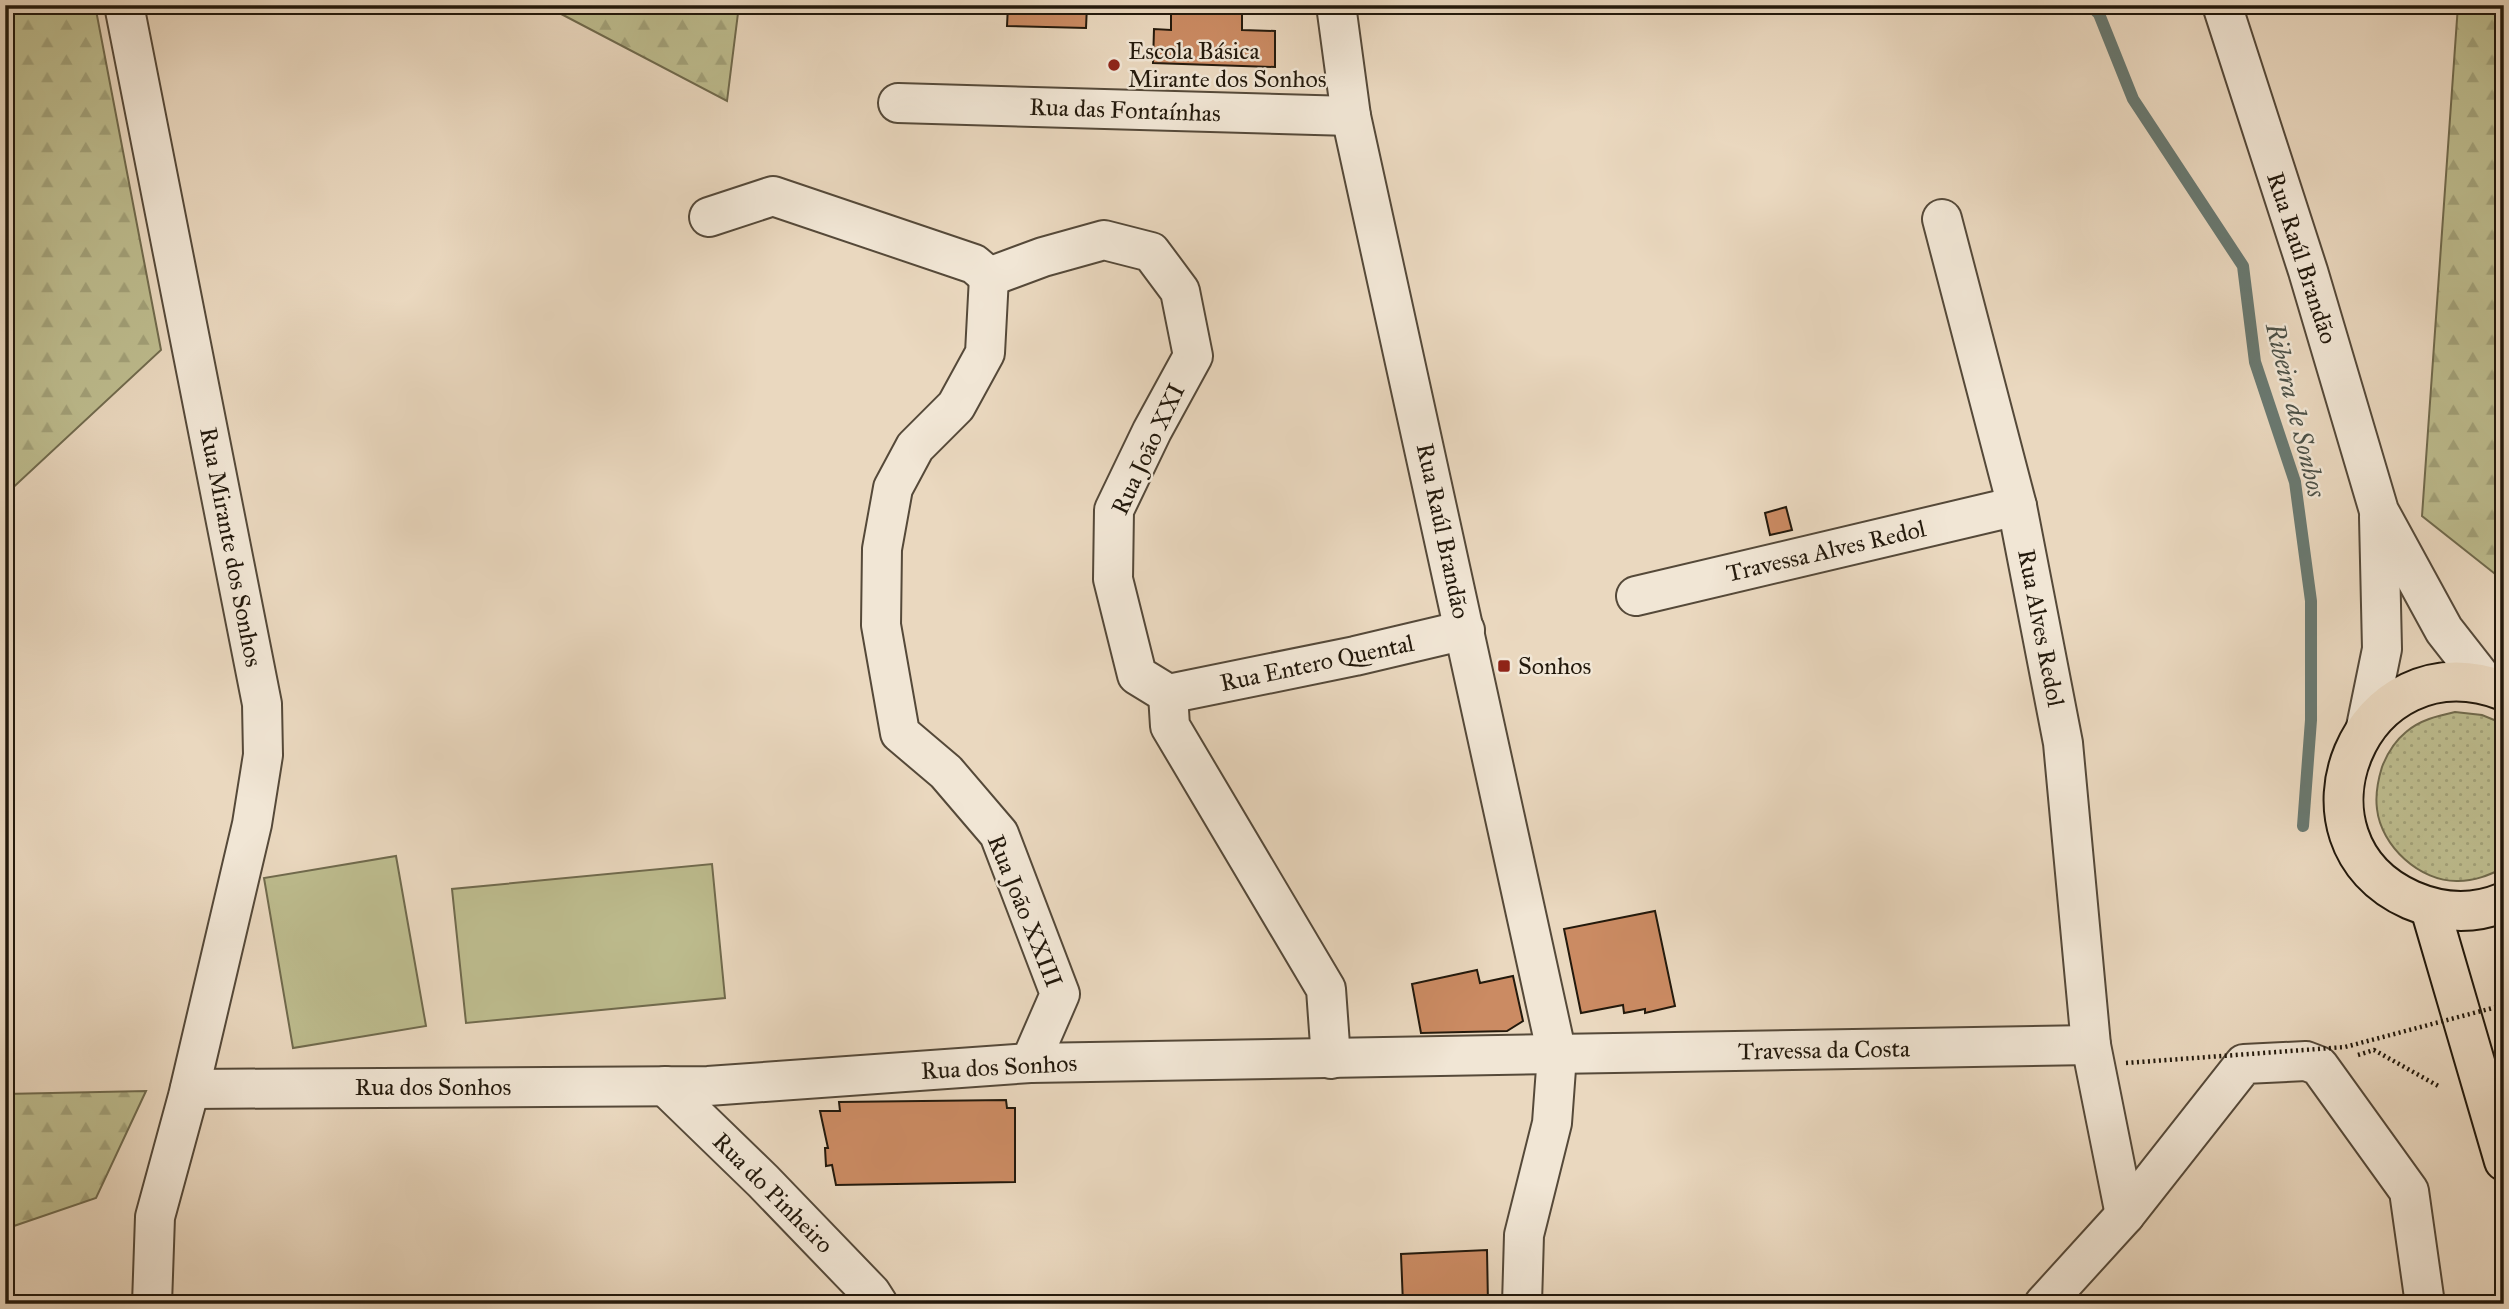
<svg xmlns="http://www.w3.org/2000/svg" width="2509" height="1309" viewBox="0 0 2509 1309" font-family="'IM FELL Great Primer',serif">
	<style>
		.grass { fill: url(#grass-dots); stroke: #706a4d; stroke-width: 2 }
		.forest { fill: url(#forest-firs); stroke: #706a4d; stroke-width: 2 }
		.garden { fill: #bdbc8e; stroke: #706a4d; stroke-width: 2 }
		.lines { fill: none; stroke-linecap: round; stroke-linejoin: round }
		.stream { stroke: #697971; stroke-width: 12 }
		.building { fill: #cb8b63; stroke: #23190c; stroke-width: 2 }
		.minor-casing { stroke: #554939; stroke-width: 42 }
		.major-casing { stroke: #23190c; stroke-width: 42 }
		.path { stroke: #23190c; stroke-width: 4.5; stroke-dasharray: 2 3.5; stroke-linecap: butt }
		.minor { stroke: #f1e6d5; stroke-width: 38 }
		.major { stroke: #ead8bf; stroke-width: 38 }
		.path-bridge { stroke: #23190c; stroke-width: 4.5; stroke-dasharray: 2 3.5; stroke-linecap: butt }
		.poi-dot { fill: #8f2418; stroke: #f1e6d5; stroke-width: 2.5 }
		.labels { text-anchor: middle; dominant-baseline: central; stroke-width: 5; stroke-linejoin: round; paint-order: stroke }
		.poi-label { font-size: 24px; fill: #23190c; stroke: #f1e6d5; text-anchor: start }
		.street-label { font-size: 24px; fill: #23190c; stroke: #f1e6d5 }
		.water-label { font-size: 26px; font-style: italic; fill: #4c5147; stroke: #f1e6d5 }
	</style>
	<defs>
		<pattern id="grass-dots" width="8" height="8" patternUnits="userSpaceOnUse" patternTransform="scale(1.75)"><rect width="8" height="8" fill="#bdbc8e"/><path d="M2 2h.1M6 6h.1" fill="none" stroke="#a2a179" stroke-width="1.8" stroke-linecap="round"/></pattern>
		<pattern id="forest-firs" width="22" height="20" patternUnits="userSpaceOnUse" patternTransform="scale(1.75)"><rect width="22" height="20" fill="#bdbc8e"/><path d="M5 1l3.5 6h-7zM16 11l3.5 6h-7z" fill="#a2a179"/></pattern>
	</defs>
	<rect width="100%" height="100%" fill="#ead8bf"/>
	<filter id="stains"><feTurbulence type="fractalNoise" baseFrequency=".00286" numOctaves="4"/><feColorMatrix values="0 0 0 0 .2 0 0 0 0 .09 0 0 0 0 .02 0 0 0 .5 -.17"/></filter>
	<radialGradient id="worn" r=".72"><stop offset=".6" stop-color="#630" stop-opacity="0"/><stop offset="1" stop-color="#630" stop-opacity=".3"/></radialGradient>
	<path class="grass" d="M2455,712l27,3 22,9v144c-15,7 -29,13 -46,13 -38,1 -77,-35 -81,-72 -2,-15 1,-29 5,-42 5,-13 13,-26 24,-35 14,-12 31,-16 49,-20z"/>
	<g class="forest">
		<polygon points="5,5 95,5 161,350 5,495"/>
		<polygon points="544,5 739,5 727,101"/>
		<polygon points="2458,5 2504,5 2504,581 2422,516"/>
		<polygon points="146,1091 96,1198 5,1229 5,1094"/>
	</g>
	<g class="garden">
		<polygon points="396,856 426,1026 293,1048 264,878"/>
		<polygon points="712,864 725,998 466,1023 452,889"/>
	</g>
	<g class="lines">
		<polyline class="stream" points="2090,5 2099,14 2133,99 2243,266 2255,362 2295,482 2311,601 2311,720 2303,826"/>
	</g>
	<g class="building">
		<polygon points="1008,5 1087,5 1086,28 1007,26"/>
		<polygon points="1171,5 1242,5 1242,30 1275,31 1275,67 1153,63 1154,29 1171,30"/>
		<polygon points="1786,507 1792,530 1770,535 1765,513"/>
		<polygon points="1655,911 1675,1006 1645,1013 1645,1009 1624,1013 1623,1005 1581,1013 1564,929"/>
		<polygon points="1477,970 1480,983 1513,976 1523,1021 1507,1031 1421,1033 1412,984"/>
		<polygon points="1006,1100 1007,1108 1015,1108 1015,1182 836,1185 832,1165 826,1166 825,1148 828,1148 820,1111 840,1111 839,1102"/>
		<polygon points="1487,1250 1488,1304 1403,1304 1401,1254"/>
	</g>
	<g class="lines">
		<defs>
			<g id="minor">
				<polyline points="124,5 262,704 263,755 252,824 188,1096 155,1217 152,1304"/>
				<polyline points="1336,5 1351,116 1557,1055 1552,1123 1524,1235 1522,1304"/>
				<polyline points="2222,5 2308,271 2379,511 2444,630 2487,685"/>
				<polyline points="898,103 1351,116"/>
				<polyline points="709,217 773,196 974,264 989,277"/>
				<polyline points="1942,219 2017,506 2063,743 2091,1045 2125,1215"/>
				<polyline points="989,277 985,353 956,406 915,447 893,488 882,549 881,625 900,733 946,772 999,834 1060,994 1030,1063"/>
				<polyline points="989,277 1043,257 1104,240 1151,252 1180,291 1193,356 1152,431 1114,510 1113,579 1137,675 1168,694"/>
				<polyline points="1636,596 2017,506"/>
				<polyline points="1168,694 1170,726 1326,989 1331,1059"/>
				<polyline points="1168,694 1355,656 1465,630"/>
				<polyline points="2366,727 2382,649 2379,517"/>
				<polyline points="665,1086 763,1181 871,1293 878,1304"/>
				<polyline points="190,1089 708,1086 1030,1063 2091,1045"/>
				<polyline points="2044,1304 2125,1215 2244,1064 2306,1061 2319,1066 2409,1191 2425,1304"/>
			</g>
			<g id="major">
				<path d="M2504,691c-145,-55 -226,150 -93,209 30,13 62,15 93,2"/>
				<polyline points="2430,908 2504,1161"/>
			</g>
		</defs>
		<use href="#minor" class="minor-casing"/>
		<use href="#major" class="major-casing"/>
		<polyline class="path" points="2358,1055 2374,1050 2440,1087"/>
		<use href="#minor" class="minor"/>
		<use href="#major" class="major"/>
		<polyline class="path-bridge" points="2126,1063 2345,1047 2504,1005"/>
	</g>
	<g class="poi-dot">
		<circle cx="1114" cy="65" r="7"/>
		<rect x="1497" y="659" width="14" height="14" rx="3.5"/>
	</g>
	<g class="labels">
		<g class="poi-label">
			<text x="1128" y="51">Escola Básica<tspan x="1128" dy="28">Mirante dos Sonhos</tspan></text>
			<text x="1518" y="666">Sonhos</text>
		</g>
		<g class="street-label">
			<text transform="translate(1125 110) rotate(2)">Rua das Fontaínhas</text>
			<text transform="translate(2302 258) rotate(72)">Rua Raúl Brandão</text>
			<text transform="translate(1148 449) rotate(-65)">Rua João XXI</text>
			<text transform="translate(1443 531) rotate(78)">Rua Raúl Brandão</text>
			<text transform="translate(231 547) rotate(79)">Rua Mirante dos Sonhos</text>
			<text transform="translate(1826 551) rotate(-13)">Travessa Alves Redol</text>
			<text transform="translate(2041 628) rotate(79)">Rua Alves Redol</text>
			<text transform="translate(1317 663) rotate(-12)">Rua Entero Quental</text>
			<text transform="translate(1025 911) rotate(68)">Rua João XXIII</text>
			<text transform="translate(1824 1050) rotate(-1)">Travessa da Costa</text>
			<text transform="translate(999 1067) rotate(-3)">Rua dos Sonhos</text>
			<text x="433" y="1087">Rua dos Sonhos</text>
			<text transform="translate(773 1193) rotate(45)">Rua do Pinheiro</text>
		</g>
		<g class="water-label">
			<text transform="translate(2296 410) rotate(76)">Ribeira de Sonhos</text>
		</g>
	</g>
	<rect width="2509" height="1309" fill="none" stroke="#ead8bf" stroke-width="28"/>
	<rect x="7" y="7" width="2495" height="1295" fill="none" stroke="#23190c" stroke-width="3.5"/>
	<rect x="14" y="14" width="2481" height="1281" fill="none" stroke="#23190c" stroke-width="2"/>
	<rect width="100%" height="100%" filter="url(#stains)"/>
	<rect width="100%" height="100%" fill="url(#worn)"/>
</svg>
